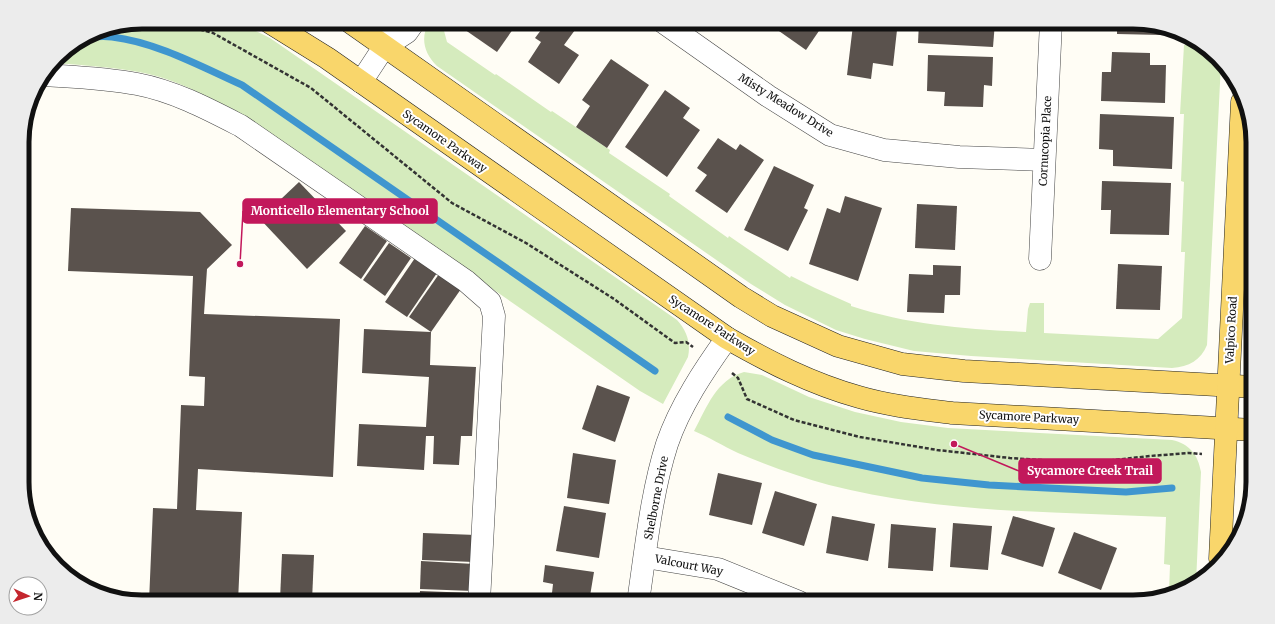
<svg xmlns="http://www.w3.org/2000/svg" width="1275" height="624" viewBox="0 0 1275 624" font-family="Merriweather,serif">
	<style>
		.green { fill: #d5ebbd }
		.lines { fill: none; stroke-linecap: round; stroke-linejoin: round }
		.stream { stroke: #3f96cf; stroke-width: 7 }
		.building { fill: #5a524d }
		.minor-casing { stroke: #444; stroke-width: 23 }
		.major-casing { stroke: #222; stroke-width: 23 }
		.path { stroke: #333; stroke-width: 2.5; stroke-dasharray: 4 2; stroke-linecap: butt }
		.minor { stroke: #fff; stroke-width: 22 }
		.major { stroke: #f9d66b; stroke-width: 22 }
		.labels { text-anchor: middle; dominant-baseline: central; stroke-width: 4; stroke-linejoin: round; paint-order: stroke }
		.street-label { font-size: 11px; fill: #111; stroke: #fff }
		.rim { fill: none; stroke: #111; stroke-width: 5 }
		.leader { fill: none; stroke: #c2185b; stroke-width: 1.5 }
		.callout-dot { fill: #c2185b; stroke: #fff; stroke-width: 1.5 }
		.callout { fill: #c2185b; stroke: #c2185b; stroke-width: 1.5 }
		.callout-label { font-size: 12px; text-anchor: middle; font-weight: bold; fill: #fff }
	</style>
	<rect width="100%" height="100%" fill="#fffdf5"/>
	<g class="green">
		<path d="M142,22h96l32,16 407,282c10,11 14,23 11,37l-25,47 -23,-13 -393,-272c-34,-20 -69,-40 -108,-47 -28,-5 -57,-7 -85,-9l9,-11 33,-21z"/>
		<path d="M429,22h17l-3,5 4,15 48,33 1,-1 55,38 1,-1 58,39 -1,3 61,41 -1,2 59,42 1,-2 61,42 1,-2 24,12 36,16v2c58,19 115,23 175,26l2,-23 2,-6h14v30l114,6 24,-21 3,-66h-4l3,-70 -3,-1 3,-67h-4l4,-69h3l1,-9 33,27 -14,282c-6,15 -18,22 -35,23l-201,-12 -57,-5 -49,-12 -29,-9 -51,-25 -34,-21 -314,-218c-13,-13 -17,-28 -8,-44z"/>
		<path d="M744,372l18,3 47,22 46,15 46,10 47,6 224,12c18,4 26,15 29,32l-5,111 -27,9 1,-27 -6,-1 2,-47c-113,-5 -227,-4 -337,-32 -30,-8 -63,-20 -91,-32 -15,-7 -29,-16 -44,-22 13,-24 22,-51 50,-59z"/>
	</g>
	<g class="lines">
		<g class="stream">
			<path d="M87,37c8,0 17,-1 25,0 44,5 90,30 130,48l413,286"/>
			<polyline points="728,417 772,440 813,455 922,478 989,485 1126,492 1172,488"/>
		</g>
	</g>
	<g class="building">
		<polygon points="461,22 518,22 497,52 458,25"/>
		<polygon points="547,22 563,22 575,30 564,45 579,55 559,84 528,62 541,42 535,38"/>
		<polygon points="771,22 825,22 806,50 769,24"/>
		<polygon points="919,22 995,22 993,47 918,43"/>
		<polygon points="1117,22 1133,22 1163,29 1162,35 1117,34"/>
		<polygon points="853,25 897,30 893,66 873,63 871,79 847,75"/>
		<polygon points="1112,52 1150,53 1150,65 1166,65 1165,103 1101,101 1102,72 1111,72"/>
		<polygon points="928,55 993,57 992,86 984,85 983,107 944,106 945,92 927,91"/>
		<polygon points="611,59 649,85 607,148 576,127 590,106 582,100"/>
		<polygon points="665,90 690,108 683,118 700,130 667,177 625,147"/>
		<polygon points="1100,114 1174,117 1172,169 1113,166 1113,150 1099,149"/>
		<polygon points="718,138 736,150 740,144 764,160 727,213 695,191 707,175 697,168"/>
		<polygon points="774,166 814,185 804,208 808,210 788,251 744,230"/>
		<polygon points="1102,181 1171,183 1169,235 1110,234 1111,210 1101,210"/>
		<polygon points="299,182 346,231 307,269 260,219"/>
		<polygon points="845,196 882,208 858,281 809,264 827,208 840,213"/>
		<polygon points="917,204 957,206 955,250 915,248"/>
		<polygon points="71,208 200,212 232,245 207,269 204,314 340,319 333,477 198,469 196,510 242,512 238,602 149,602 153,508 177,509 181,405 204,406 205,377 189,376 193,276 68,271"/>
		<polygon points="365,226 387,241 361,279 339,263"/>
		<polygon points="389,243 411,258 385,296 363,280"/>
		<polygon points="415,258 437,273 407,317 385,302"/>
		<polygon points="1118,264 1162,266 1160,310 1116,309"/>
		<polygon points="933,265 961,266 960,295 945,295 944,313 907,312 909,274 933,275"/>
		<polygon points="439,274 461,289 431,332 409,317"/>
		<polygon points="364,329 431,332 430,365 476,367 472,436 461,436 459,465 433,464 434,436 426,436 424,470 357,466 359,424 426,427 429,377 362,373"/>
		<polygon points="597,385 630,397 615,442 582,429"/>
		<polygon points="573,453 616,460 609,504 567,498"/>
		<polygon points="718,473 762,483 752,525 709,515"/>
		<polygon points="775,491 817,504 804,546 762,533"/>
		<polygon points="564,506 606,513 599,558 556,551"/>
		<polygon points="832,516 875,524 868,561 826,553"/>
		<polygon points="1013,516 1055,528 1043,567 1001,554"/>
		<polygon points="953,523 992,526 988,570 950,567"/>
		<polygon points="891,524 936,528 933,571 888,568"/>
		<polygon points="1074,532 1117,548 1101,590 1058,573"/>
		<polygon points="423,533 476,535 474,562 422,560"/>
		<polygon points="282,554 314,555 312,601 280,600"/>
		<polygon points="421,561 474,564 473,591 420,589"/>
		<polygon points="545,565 594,572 589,602 551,602 553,584 543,582"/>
		<polygon points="420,591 473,593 472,602 419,602"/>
	</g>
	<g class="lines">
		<defs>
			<g id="minor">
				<polyline points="663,22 768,96 830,135 884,150 959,157 1044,160"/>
				<polyline points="384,47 384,22"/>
				<path d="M45,75c31,2 61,3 92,9 37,7 71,25 104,42l225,155 24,21 4,14 -15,286"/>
				<polyline points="361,82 384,47 407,32 414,22"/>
				<polyline points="1040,259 1051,22"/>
				<polyline points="645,557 718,569 799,602"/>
				<path d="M638,602c8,-53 13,-108 29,-158 13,-38 37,-74 60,-106"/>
			</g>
			<g id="major">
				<path d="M269,22l58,36 400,280c42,24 85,46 132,59 31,9 62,12 93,16l301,17"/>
				<polyline points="350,22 741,297 772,316 838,346 902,364 964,371 1253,387"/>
				<polyline points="1220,559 1242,102"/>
			</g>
		</defs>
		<use href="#minor" class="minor-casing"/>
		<use href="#major" class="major-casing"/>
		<g class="path">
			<polyline points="171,22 213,33 311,88 452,203 526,243 614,299 675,343 686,342 693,347"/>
			<polyline points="732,373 738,378 747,399 794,420 860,437 937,450 1010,458 1087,463 1150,456 1189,453 1202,454"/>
		</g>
		<use href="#minor" class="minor"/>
		<use href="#major" class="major"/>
	</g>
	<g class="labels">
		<g class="street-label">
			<text transform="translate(786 105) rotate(32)">Misty Meadow Drive</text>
			<text transform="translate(445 141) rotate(35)">Sycamore Parkway</text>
			<text transform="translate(1045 141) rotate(-87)">Cornucopia Place</text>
			<text transform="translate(712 325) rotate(33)">Sycamore Parkway</text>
			<text transform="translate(1231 330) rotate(-87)">Valpico Road</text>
			<text transform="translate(1029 417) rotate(3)">Sycamore Parkway</text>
			<text transform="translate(656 498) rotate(-79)">Shelborne Drive</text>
			<text transform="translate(689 565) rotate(11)">Valcourt Way</text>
		</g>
	</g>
	<path d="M0 0H1275V624H0ZM142 29H1133A113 113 0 0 1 1246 142V482A113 113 0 0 1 1133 595H142A113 113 0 0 1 29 482V142A113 113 0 0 1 142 29Z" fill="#ececec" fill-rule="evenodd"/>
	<path class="rim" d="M142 29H1133A113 113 0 0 1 1246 142V482A113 113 0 0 1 1133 595H142A113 113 0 0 1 29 482V142A113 113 0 0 1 142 29Z"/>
	<path class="leader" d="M240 264L243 211M954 444L1019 471"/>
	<g class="callout-dot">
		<circle cx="240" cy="264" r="4"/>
		<circle cx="954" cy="444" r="4"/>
	</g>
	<g class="callout">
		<rect x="243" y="199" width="194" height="24" rx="4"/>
		<rect x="1019" y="459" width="142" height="24" rx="4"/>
	</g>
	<g class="callout-label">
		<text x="340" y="215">Monticello Elementary School</text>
		<text x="1090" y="475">Sycamore Creek Trail</text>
	</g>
	<g transform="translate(28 596) rotate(93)"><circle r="19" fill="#ffffff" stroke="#a0a0a0"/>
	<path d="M0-3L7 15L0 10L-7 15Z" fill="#c4262e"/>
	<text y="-6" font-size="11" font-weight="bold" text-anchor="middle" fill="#111111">N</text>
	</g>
</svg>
